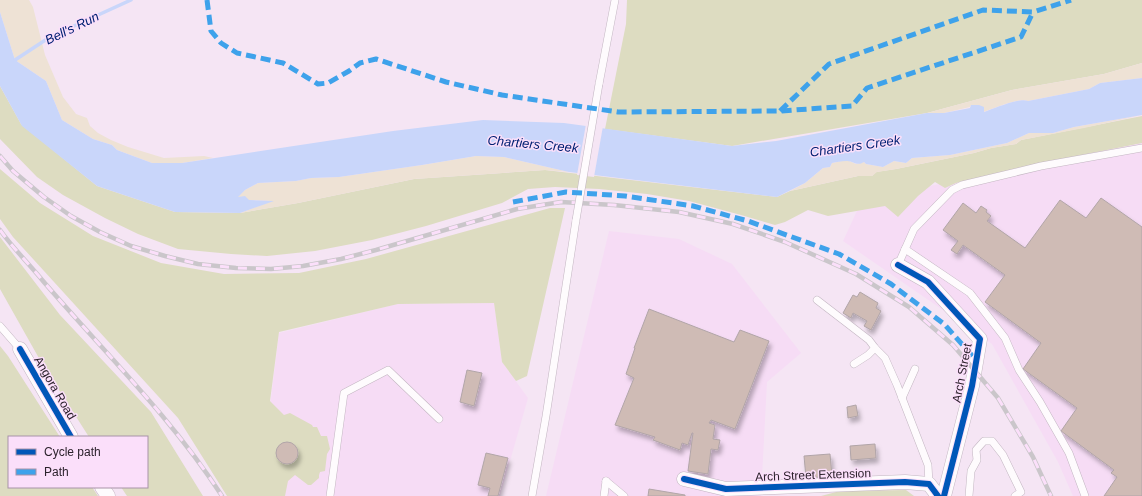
<svg xmlns="http://www.w3.org/2000/svg" width="1142" height="496" viewBox="0 0 1142 496" font-family="Helvetica,sans-serif">
	<style>
		.built { fill: #f6dcf5 }
		.green { fill: #dddcc1 }
		.sand { fill: #eee2d5 }
		.water { fill: #c9d6fa }
		.pier { fill: #f5e5f4 }
		.lines { fill: none; stroke-linecap: round; stroke-linejoin: round }
		.stream { stroke: #c9d6fa; stroke-width: 3.5 }
		.building { fill: #cfbbb5; stroke: #b1a5a8; filter: url(#shadow) }
		.service-casing { stroke: #c3b6c2; stroke-width: 8 }
		.minor-casing { stroke: #c3b6c2; stroke-width: 15 }
		.service { stroke: #fefbfd; stroke-width: 7 }
		.minor { stroke: #fefbfd; stroke-width: 14 }
		.rail-casing { stroke: #cac6ca; stroke-width: 4.5 }
		.rail { stroke: #fbdffa; stroke-width: 3; stroke-dasharray: 9; stroke-linecap: butt }
		.service-bridge-casing { stroke: #c3b6c2; stroke-width: 8; stroke-linecap: butt }
		.service-bridge { stroke: #fefbfd; stroke-width: 7 }
		.quiet { stroke: #3ea2eb; stroke-width: 5; stroke-dasharray: 10 5; stroke-linecap: butt }
		.cycleway-casing { stroke: #fbdffa; stroke-width: 8 }
		.cycleway { stroke: #0057b8; stroke-width: 6 }
		.labels { text-anchor: middle; dominant-baseline: central; stroke-width: 3; stroke-linejoin: round; paint-order: stroke }
		.street-label { font-size: 12px; fill: #2c222c; stroke: #fbdffa }
		.water-label { font-size: 13px; font-style: italic; fill: #002072; stroke: #fbdffa }
	</style>
	<defs>
		<filter id="shadow"><feDropShadow dx="2.5" dy="4.5" stdDeviation="2" flood-color="#0004"/></filter>
	</defs>
	<rect width="100%" height="100%" fill="#f5e5f4"/>
	<g class="built">
		<polygon points="1142,142 1142,496 1073,496 1058,462 992,344 843,241 862,200"/>
		<polygon points="609,231 679,239 732,264 801,353 767,382 761,496 546,496"/>
		<polygon points="494,303 502,362 528,398 500,496 259,496 279,333 398,304"/>
	</g>
	<g class="green">
		<polygon points="627,0 1142,0 1142,63 1104,74 1012,90 927,113 732,146 605,129 626,24"/>
		<polygon points="0,86 21,124 97,186 175,212 240,213 298,203 414,179 545,170 777,197 790,191 858,176 872,176 876,172 896,169 974,153 991,148 1016,144 1021,140 1142,116 1142,143 1022,167 956,183 945,188 935,182 918,196 898,217 885,206 828,216 808,210 785,222 775,225 741,215 689,201 647,194 599,189 555,187 528,189 502,203 426,226 372,240 315,251 267,256 231,254 178,249 138,234 105,218 63,195 37,177 0,139"/>
		<polygon points="0,169 40,203 93,236 161,263 224,274 299,273 366,259 550,208 565,208 527,376 516,381 502,362 494,303 398,304 279,332 270,401 284,415 290,413 312,425 313,427 317,427 321,436 327,436 330,449 327,454 325,471 320,472 319,475 319,478 311,485 308,485 295,475 288,481 285,496 227,496 178,418 13,237 0,219"/>
		<polygon points="0,237 60,315 151,412 203,496 127,496 121,487 147,487 147,437 89,437 40,360 0,289"/>
		<polygon points="0,346 8,356 60,437 9,437 9,487 92,487 98,496 0,496"/>
		<polygon points="906,490 914,496 821,496 840,491"/>
	</g>
	<g class="sand">
		<polygon points="0,0 29,0 33,7 45,55 63,97 76,114 87,118 90,126 98,133 111,140 128,147 164,158 204,156 213,158 182,163 152,163 117,150 112,145 93,139 62,120 46,81 15,60 0,12"/>
		<path d="M1142,63v15l-42,5 -11,6 -61,12c-9,-4 -35,8 -45,11l-12,-7 -1,2 -26,6h-17l85,-23 92,-16z"/>
		<polygon points="1142,115 1084,128 1021,140 1016,144 991,148 974,153 896,169 877,172 872,176 858,176 790,191 805,183 823,168 830,167 832,163 847,160 856,164 864,162 866,164 883,167 894,161 906,163 912,158 950,155 1007,143 1029,133 1053,133 1074,127"/>
		<polygon points="476,156 504,157 569,172 545,170 414,179 298,203 240,213 272,201 248,200 237,197 245,190 258,183 296,181 311,178 339,177 422,165"/>
	</g>
	<path class="water" d="M0,12l15,48 31,21 16,39 31,19 19,6 5,5 35,13h30l211,-32 90,-11 81,3 168,23 44,-5 151,-28h17l26,-5 1,-3h8l5,2v5c9,-3 36,-15 44,-11l61,-12 11,-6 42,-5v37l-68,12 -21,6h-24l-22,10 -57,12 -38,3 -6,5 -12,-2 -11,6 -17,-3 -2,-2c-8,5 -11,-2 -18,-1 -5,0 -9,1 -14,2l-2,4 -7,1 -18,15 -28,14 -208,-25 -65,-15 -28,-1 -54,9 -83,12 -28,1 -15,3 -38,2 -13,7 -7,7 7,-1 4,4 25,1 -34,12 -65,-1 -78,-26 -75,-60 -22,-40z"/>
	<polygon class="pier" points="586,124 603,126 594,177 577,175"/>
	<g class="lines">
		<polyline class="stream" points="15,60 50,37 131,0"/>
	</g>
	<g class="building">
		<polygon points="1101,198 1142,227 1142,496 1104,496 1117,477 1111,473 1114,470 1061,431 1077,408 1023,369 1041,343 985,302 1005,275 963,245 957,254 951,250 958,241 943,230 963,203 976,213 981,206 987,210 986,212 991,216 987,221 1025,248 1060,200 1086,218"/>
		<polygon points="860,292 878,303 876,308 881,311 871,330 864,326 867,321 853,313 851,318 843,313 853,295 857,297"/>
		<polygon points="649,309 734,342 740,330 769,341 735,429 711,420 709,423 715,425 713,439 720,440 718,450 711,449 708,474 688,471 693,433 692,433 688,445 682,443 680,450 653,440 655,437 615,425 634,378 626,374 635,348 634,348"/>
		<polygon points="467,370 482,373 474,406 460,402"/>
		<polygon points="856,405 858,416 848,418 847,407"/>
		<circle cx="287" cy="453" r="11"/>
		<polygon points="875,444 876,458 851,460 850,446"/>
		<polygon points="486,453 508,458 498,496 488,496 490,488 478,485"/>
		<polygon points="830,454 832,476 806,478 804,456"/>
		<polygon points="649,489 685,495 685,496 648,496"/>
	</g>
	<g class="lines">
		<defs>
			<g id="service">
				<polyline points="599,84 615,0"/>
				<polyline points="905,249 970,293 1005,338 1019,370 1040,402 1069,453 1085,496"/>
				<polyline points="898,265 914,229 952,190 962,185 1041,166 1142,148"/>
				<polyline points="817,300 869,340 875,348 885,358 897,385 928,465 929,484"/>
				<polyline points="0,326 20,349"/>
				<polyline points="854,364 868,355 875,348"/>
				<polyline points="902,398 915,369"/>
				<polyline points="606,481 624,496"/>
				<polyline points="330,496 344,393 388,370 439,419"/>
				<polyline points="532,496 546,416 576,220"/>
				<polyline points="604,496 606,481"/>
				<polyline points="969,496 971,471 977,460 976,450 984,441 992,441 1003,455 1021,492 1015,496"/>
			</g>
			<g id="minor">
				<polyline points="898,265 928,282 980,339 972,386 944,496"/>
				<polyline points="20,349 71,437"/>
				<polyline points="684,479 726,489 905,482 929,484 938,496"/>
				<polyline points="102,487 108,496"/>
			</g>
		</defs>
		<use href="#service" class="service-casing"/>
		<use href="#minor" class="minor-casing"/>
		<use href="#service" class="service"/>
		<use href="#minor" class="minor"/>
		<defs>
			<g id="rail">
				<polyline points="0,156 13,171 44,197 71,216 100,232 131,246 165,256 198,264 236,268 271,269 303,266 341,259 376,250 517,209 561,202 614,205 679,212 733,224 785,242 856,274 909,307 953,345 998,398 1033,457 1051,496"/>
				<path d="M0,230c13,18 29,34 43,51 61,71 128,136 179,215"/>
			</g>
		</defs>
		<use href="#rail" class="rail-casing"/>
		<use href="#rail" class="rail"/>
		<defs>
			<polyline id="service-bridge" points="576,220 599,84"/>
		</defs>
		<use href="#service-bridge" class="service-bridge-casing"/>
		<use href="#service-bridge" class="service-bridge"/>
		<g class="quiet">
			<polyline points="207,0 211,31 221,43 237,53 283,63 318,84 328,83 349,71 360,63 376,59 446,82 502,95 618,112 780,111 852,106 867,88 1021,37 1033,12"/>
			<polyline points="780,111 829,64 983,10 1033,12 1071,0"/>
			<polyline points="513,202 566,192 625,196 693,206 748,221 839,254 891,284 944,324 976,360"/>
		</g>
		<defs>
			<g id="cycleway">
				<polyline points="898,265 928,282 980,339 972,386 944,496"/>
				<polyline points="20,349 71,437"/>
				<polyline points="684,479 726,489 905,482 929,484 938,496"/>
			</g>
		</defs>
		<use href="#cycleway" class="cycleway-casing"/>
		<use href="#cycleway" class="cycleway"/>
	</g>
	<g class="labels">
		<g class="street-label">
			<text transform="translate(962 373) rotate(-79)">Arch Street</text>
			<text transform="translate(55 388) rotate(60)">Angora Road</text>
			<text transform="translate(813 475) rotate(-2)">Arch Street Extension</text>
		</g>
		<g class="water-label">
			<text transform="translate(72 28) rotate(-26)">Bell's Run</text>
			<text transform="translate(533 144) rotate(5)">Chartiers Creek</text>
			<text transform="translate(855 146) rotate(-8)">Chartiers Creek</text>
		</g>
	</g>
	<rect x="8" y="436" width="140" height="52" fill="#fbdffa" stroke="#a893a8"/>
	<rect x="16" y="449" width="20" height="6" fill="#0057b8" stroke="#a893a8"/>
	<text x="44" y="456" font-size="12" fill="#2c222c">Cycle path</text>
	<rect x="16" y="469" width="20" height="6" fill="#3ea2eb" stroke="#a893a8"/>
	<text x="44" y="476" font-size="12" fill="#2c222c">Path</text>
</svg>
